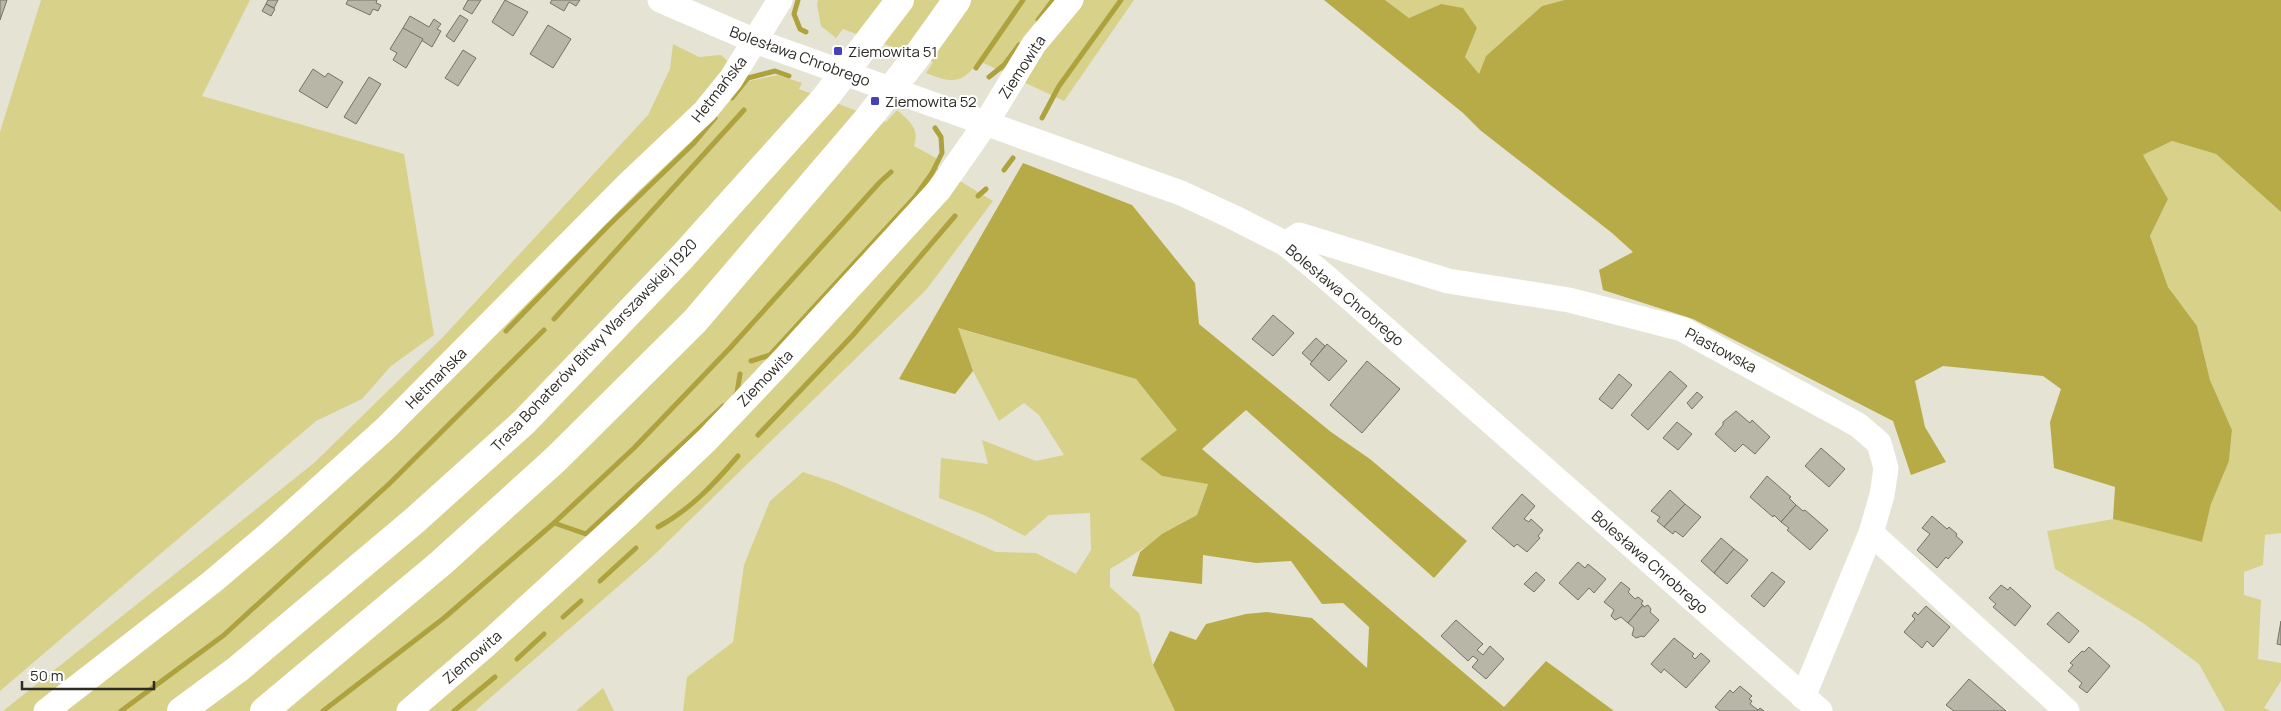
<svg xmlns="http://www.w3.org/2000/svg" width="2281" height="711" viewBox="0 0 2281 711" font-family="Manrope,sans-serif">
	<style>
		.green { fill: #d8d18a }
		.forest { fill: #b7ab48 }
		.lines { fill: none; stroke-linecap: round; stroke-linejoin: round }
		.stream { stroke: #aea23e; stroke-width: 5 }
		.building { fill: #b7b6a7; stroke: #747366 }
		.minor { stroke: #fff; stroke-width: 25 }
		.highway { stroke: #fff; stroke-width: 28 }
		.poi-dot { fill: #4740b6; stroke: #fff; stroke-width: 2 }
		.labels { text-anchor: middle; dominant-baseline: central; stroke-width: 4; stroke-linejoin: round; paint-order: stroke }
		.poi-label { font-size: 15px; fill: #2c2b26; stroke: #fff; text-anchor: start }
		.street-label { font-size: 15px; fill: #2c2b26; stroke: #fff }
	</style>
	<rect width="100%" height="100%" fill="#e5e4d4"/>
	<g class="green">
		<polygon points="41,0 250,0 202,96 404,154 434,335 391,366 362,399 316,421 0,691 0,132"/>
		<path d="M818,0h316l-70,101 -85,-40c-17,24 -28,22 -53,12l7,-11 -90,-33 -7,9 -15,-12 -4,-21z"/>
		<polygon points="1385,0 1564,0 1542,6 1486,56 1479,75 1465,57 1477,28 1441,4 1409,18"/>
		<path d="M673,44l26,13 22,-2 28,26 29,-6 24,8 -3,6 87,33 11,-12c12,11 23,18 17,36l22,12 2,10 55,33 -67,89 -274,267 -177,154h-472l311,-248 129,-126 205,-222 22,-46z"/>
		<polygon points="2172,141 2216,154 2281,212 2281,533 2265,535 2263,565 2244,572 2244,595 2261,600 2258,659 2281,663 2281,681 2264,708 2271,711 2225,711 2199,664 2143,623 2055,569 2047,531 2113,519 2202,542 2211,504 2229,461 2232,430 2210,380 2197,326 2168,287 2150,236 2168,199 2143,155"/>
		<path d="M957,328l179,51 42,51 -38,29 22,17 46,7 -11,32c-30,17 -58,37 -87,54v18l29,26 14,52 22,46h-492l4,-34 46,-35 11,-77 26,-64 33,-29 33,11 160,69 40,1 40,21 15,-24 -1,-37 -41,2 -24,21 -41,-21 -45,-17 2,-40 47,6 -6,-24 54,21 28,-6 -25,-40 -15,-12 -25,18 -26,-50z"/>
		<polygon points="603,688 614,711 576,711"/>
	</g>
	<g class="forest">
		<polygon points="1324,0 1385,0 1409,18 1441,4 1463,8 1477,28 1465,57 1479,74 1486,56 1542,6 1564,0 2281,0 2281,212 2216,154 2172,141 2143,155 2168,199 2150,236 2168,287 2197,326 2210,380 2232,430 2229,461 2211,504 2202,542 2113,519 2115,487 2054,468 2050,422 2061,389 2043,376 1943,366 1915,381 1925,427 1946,462 1911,475 1893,421 1693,319 1603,290 1599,270 1633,252 1612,233 1480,130 1463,113"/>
		<polygon points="1023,163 1132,205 1195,283 1199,324 1331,432 1370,459 1467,541 1434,578 1246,410 1202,449 1504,707 1546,661 1614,711 1175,711 1153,665 1170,631 1196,640 1206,624 1246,614 1267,612 1312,618 1367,668 1369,627 1343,603 1322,604 1291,561 1256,563 1203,555 1202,584 1132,576 1140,552 1162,534 1197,515 1208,484 1162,476 1140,459 1177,430 1136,379 958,328 973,371 955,394 899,379"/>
	</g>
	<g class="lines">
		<g class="stream">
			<polyline points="798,0 794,14 800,29 806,32"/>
			<polyline points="1038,20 1053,0"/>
			<polyline points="976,68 1023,0"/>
			<polyline points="989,77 1004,65 1019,45"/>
			<polyline points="732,98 748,78 775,71 789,76"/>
			<polyline points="1042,118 1059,86 1121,0"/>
			<polyline points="1004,170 1013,158"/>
			<polyline points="978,196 986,189"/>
			<polyline points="554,319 744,110"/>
			<polyline points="506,331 608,226 694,143 715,118"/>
			<polyline points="751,361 770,355 915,197 932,173 942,153 941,137 935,128"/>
			<polyline points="735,395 737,393 740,374"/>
			<polyline points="758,435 853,335 955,216"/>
			<polyline points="554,523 586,534 723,406"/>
			<path d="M658,527c33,-18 56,-43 80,-71"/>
			<polyline points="600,581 636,548"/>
			<polyline points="563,617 581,601"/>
			<polyline points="517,659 544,634"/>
			<polyline points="121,711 224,635 389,484 544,330"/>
			<polyline points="323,711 444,618 554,523 634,448 730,348 880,182 891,172"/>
			<polyline points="454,711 495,677"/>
		</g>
	</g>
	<g class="building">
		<polygon points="0,0 7,0 0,20"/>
		<polygon points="268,0 278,0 274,8 266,4"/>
		<polygon points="348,0 377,0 376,3 381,5 378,11 373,9 370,15 346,4"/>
		<polygon points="468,0 481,0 472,14 463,9"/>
		<polygon points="505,0 528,12 513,36 492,22"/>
		<polygon points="552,0 580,0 576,6 569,2 564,11 550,3"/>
		<polygon points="266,4 275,9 271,16 262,11"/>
		<polygon points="460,15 468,20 454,42 446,36"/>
		<polygon points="410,16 429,27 434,19 441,24 437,29 441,31 432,47 403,28"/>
		<polygon points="548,25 571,39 553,68 530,54"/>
		<polygon points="403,28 423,39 406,68 393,60 397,53 390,49"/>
		<polygon points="463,50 476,58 458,86 445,78"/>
		<polygon points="313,69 325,77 328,73 343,82 327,108 299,91"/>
		<polygon points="369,77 381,84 356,124 344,117"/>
		<polygon points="1273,315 1294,333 1273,356 1252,339"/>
		<polygon points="1316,338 1325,346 1312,362 1302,353"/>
		<polygon points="1327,344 1347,361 1329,381 1310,364"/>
		<polygon points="1367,361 1400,389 1362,433 1330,405"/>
		<polygon points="1670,371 1687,386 1648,430 1631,415"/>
		<polygon points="1619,374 1632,385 1612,409 1599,399"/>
		<polygon points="1697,392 1703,397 1692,409 1687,403"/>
		<polygon points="1736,411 1750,423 1752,420 1770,437 1755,454 1743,444 1735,452 1715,434 1723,425 1723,422"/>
		<polygon points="1677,422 1692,434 1678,450 1663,438"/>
		<polygon points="1821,448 1845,469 1829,487 1805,466"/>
		<polygon points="1767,476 1791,497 1789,498 1796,505 1781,522 1774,515 1773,517 1750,497"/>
		<polygon points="1670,490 1685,504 1664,527 1657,521 1660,517 1651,511"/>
		<polygon points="1522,494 1535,506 1524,519 1529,522 1531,519 1543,530 1538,536 1540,538 1527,552 1517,544 1514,547 1492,528"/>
		<polygon points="1685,504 1701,517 1683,537 1675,531 1673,534 1664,527"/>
		<polygon points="1796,505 1803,511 1805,510 1828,530 1810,550 1787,530 1789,528 1781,522"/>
		<polygon points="1932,516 1947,529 1949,527 1957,534 1956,536 1963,542 1948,559 1946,557 1937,568 1917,550 1930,534 1922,528"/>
		<polygon points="1721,538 1734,549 1714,573 1701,561"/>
		<polygon points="1734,549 1748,560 1727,584 1714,573"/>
		<polygon points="1578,562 1585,568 1588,564 1606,579 1594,593 1589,588 1578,600 1559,583"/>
		<polygon points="1536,572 1545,580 1534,592 1524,584"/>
		<polygon points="1772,572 1785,582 1764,607 1751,596"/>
		<polygon points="1621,582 1630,589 1628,592 1635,599 1638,597 1643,601 1641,604 1643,605 1628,623 1621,617 1615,620 1611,616 1614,610 1604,602"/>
		<polygon points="2001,585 2008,590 2010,587 2031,606 2015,626 1993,607 1996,604 1989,598"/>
		<polygon points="1643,605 1644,607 1648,605 1651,609 1650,612 1659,620 1644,637 1642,636 1636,638 1632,635 1634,628 1628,623"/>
		<polygon points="1926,606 1950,627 1933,647 1927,641 1922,648 1904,632 1915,619 1912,616 1915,612 1918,615"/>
		<polygon points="2058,612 2079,631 2069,643 2047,624"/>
		<polygon points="1456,620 1483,644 1477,650 1483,655 1490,646 1504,659 1486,679 1472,667 1478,660 1473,656 1468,661 1441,636"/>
		<polygon points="2281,621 2281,645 2277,644"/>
		<polygon points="1674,638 1694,654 1692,656 1695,659 1701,653 1710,661 1686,688 1664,669 1661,673 1651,664"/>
		<polygon points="2089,647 2110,666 2087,693 2079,687 2082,683 2068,671 2073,665 2070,663 2082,651 2084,652"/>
		<polygon points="1969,679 2006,711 1954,711 1946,705"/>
		<polygon points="1740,686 1752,696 1749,699 1752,701 1750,704 1758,710 1760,708 1764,711 1720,711 1715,707 1730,690 1733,693"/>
	</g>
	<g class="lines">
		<g class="minor">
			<polyline points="660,0 755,41 1181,193 1235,218 1286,244 1326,277 1820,711"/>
			<polyline points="1286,244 1299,235 1448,281 1569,300 1682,329 1858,425 1879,443 1886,468 1882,495 1871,533 1803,697"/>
			<polyline points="1871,533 2067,711"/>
			<polyline points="46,711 212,582 272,531 386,428 628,184 705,111 731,79 780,0"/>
			<polyline points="409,711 485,646 626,517 707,440 783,360 939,190 986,123 1034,44 1071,0"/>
		</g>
		<g class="highway">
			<polyline points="181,711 238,669 414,521 524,422 683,256 825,98 900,0"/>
			<polyline points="264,711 441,563 556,459 695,321 870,116 917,56 957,0"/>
		</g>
	</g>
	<g class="poi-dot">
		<rect x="833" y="46" width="10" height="10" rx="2.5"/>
		<rect x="870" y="96" width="10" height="10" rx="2.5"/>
	</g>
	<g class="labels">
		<g class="poi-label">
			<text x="848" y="51">Ziemowita 51</text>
			<text x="885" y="101">Ziemowita 52</text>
		</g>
		<g class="street-label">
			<text transform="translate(800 56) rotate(20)">Bolesława Chrobrego</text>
			<text transform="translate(1022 67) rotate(-57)">Ziemowita</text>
			<text transform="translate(719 89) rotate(-52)">Hetmańska</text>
			<text transform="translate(1345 295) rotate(40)">Bolesława Chrobrego</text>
			<text transform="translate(594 345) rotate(-46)">Trasa Bohaterów Bitwy Warszawskiej 1920</text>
			<text transform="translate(1721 350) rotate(28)">Piastowska</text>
			<text transform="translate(436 378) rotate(-45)">Hetmańska</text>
			<text transform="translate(765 378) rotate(-46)">Ziemowita</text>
			<text transform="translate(1650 562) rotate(41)">Bolesława Chrobrego</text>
			<text transform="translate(472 657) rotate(-41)">Ziemowita</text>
		</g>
	</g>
	<path d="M22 681v8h132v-8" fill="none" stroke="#2c2b26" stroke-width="2.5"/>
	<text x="30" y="681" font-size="15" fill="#2c2b26" stroke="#ffffff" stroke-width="4" paint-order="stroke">50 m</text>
</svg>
